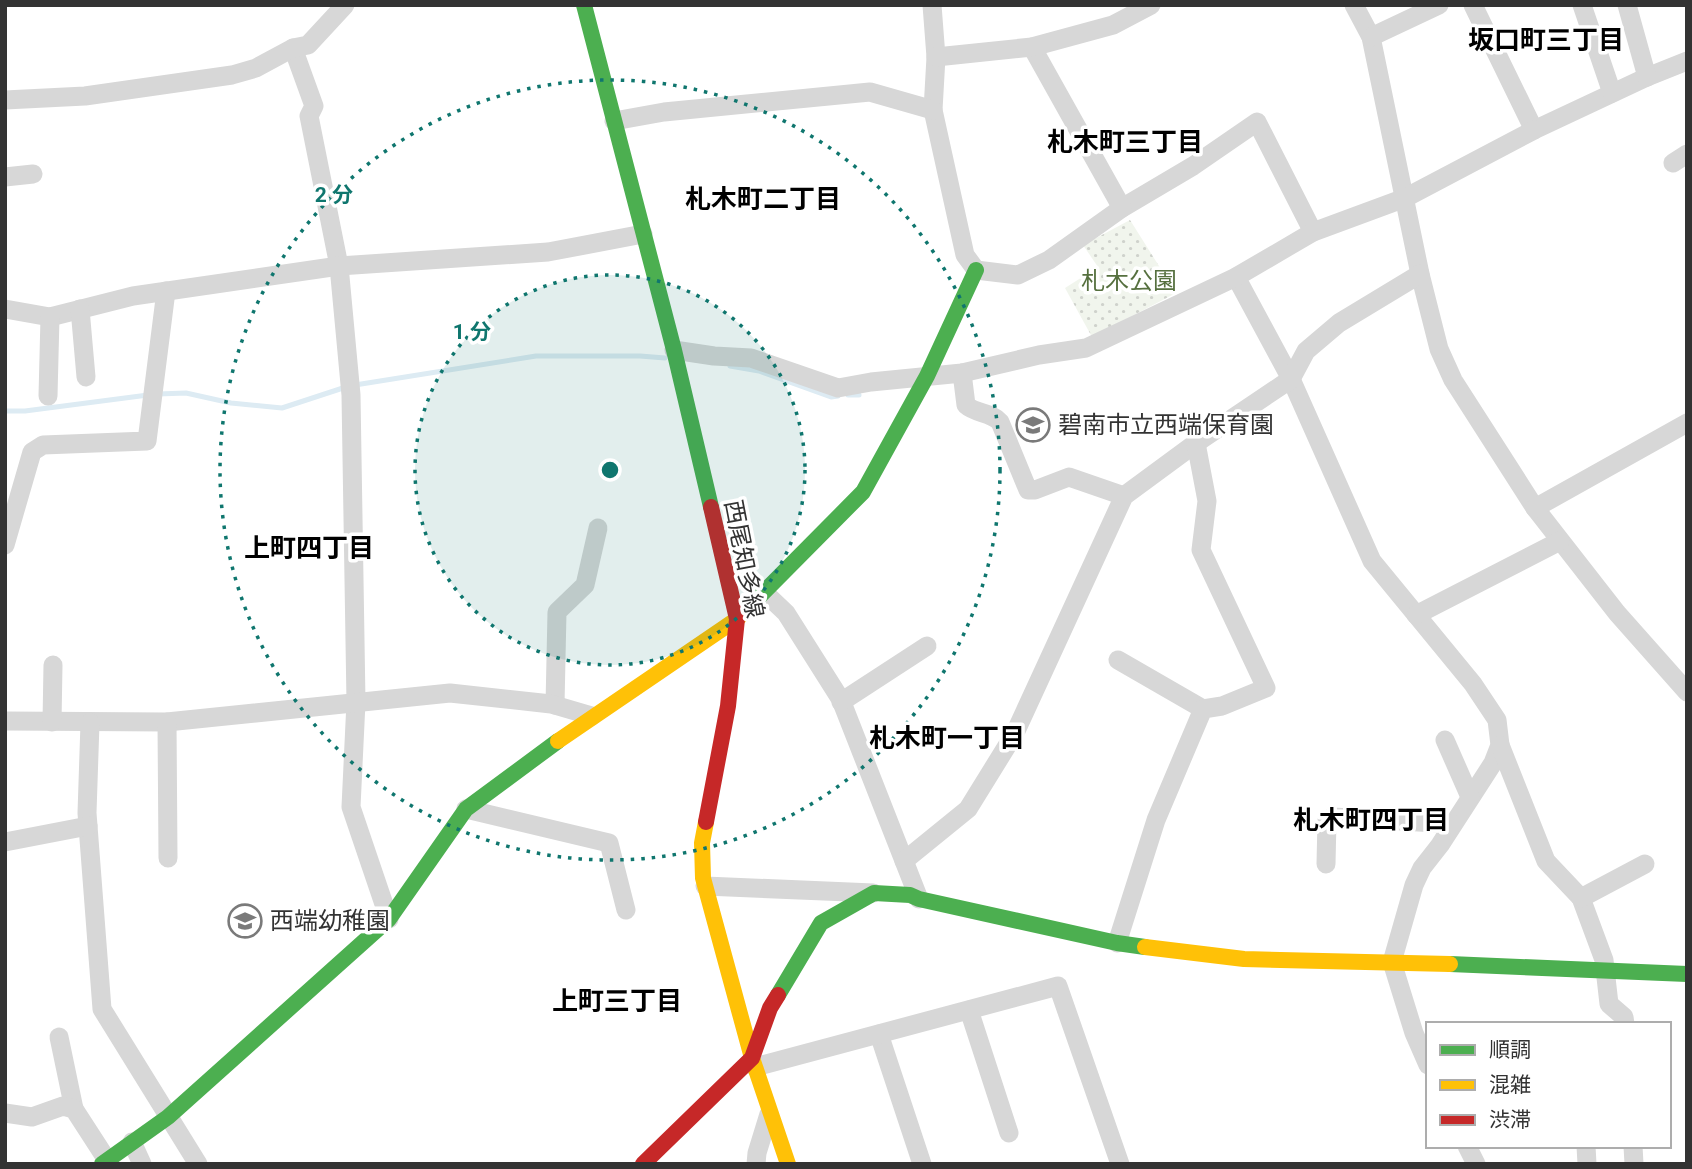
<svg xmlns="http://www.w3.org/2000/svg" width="1692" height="1169" viewBox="0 0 1692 1169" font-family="Roboto,'Noto Sans JP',sans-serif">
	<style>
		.park { fill: url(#park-dots) }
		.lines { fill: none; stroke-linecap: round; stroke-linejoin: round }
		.stream { stroke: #ddebf3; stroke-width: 5 }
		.street { stroke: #d7d7d7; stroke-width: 19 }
		.fast { stroke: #4caf50; stroke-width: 16 }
		.slow { stroke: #ffc107; stroke-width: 16 }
		.jam { stroke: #c62828; stroke-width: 16 }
		.ring { fill: none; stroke: #0f766e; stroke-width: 3.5; stroke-dasharray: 3.5 7 }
		.labels { text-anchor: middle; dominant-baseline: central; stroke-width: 7; stroke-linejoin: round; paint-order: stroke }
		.park-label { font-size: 24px; fill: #56703f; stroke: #fff }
		.poi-label { font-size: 24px; fill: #333; stroke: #fff; text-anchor: start }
		.street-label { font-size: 24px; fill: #333; stroke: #fff }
		.neighbourhood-label { font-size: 26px; font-weight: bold; fill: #000; stroke: #fff }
		.centre { fill: #0f766e; stroke: #fff; stroke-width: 3.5 }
		.ring-label { font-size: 21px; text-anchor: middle; font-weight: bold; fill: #0f766e; stroke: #fff; stroke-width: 7; stroke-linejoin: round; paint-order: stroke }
	</style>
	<defs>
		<pattern id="park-dots" width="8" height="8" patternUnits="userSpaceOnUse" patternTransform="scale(1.75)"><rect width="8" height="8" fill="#f1f5ed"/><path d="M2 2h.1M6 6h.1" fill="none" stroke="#cfd2cc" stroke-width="1.8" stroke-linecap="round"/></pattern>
	</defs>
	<rect width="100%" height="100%" fill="#fff"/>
	<polygon class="park" points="1130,220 1176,293 1092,337 1065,288 1098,267 1083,245"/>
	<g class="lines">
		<g class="stream">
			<polyline points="730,366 759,371 831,397 838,396"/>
			<polyline points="355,385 536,356 640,356 665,358"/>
			<polyline points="158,394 186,393 231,403 282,408 346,387"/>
			<polyline points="848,395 859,395"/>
			<polyline points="5,411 25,411 148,395"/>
		</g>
		<g class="street">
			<polyline points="932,5 936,57 933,110 965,255 976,270 1018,275 1049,260 1122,208 1193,166 1257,122 1313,232"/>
			<polyline points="1354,5 1371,37 1420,274 1439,349 1453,380 1535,508 1617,613 1687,692"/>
			<polyline points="1473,5 1534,130 1647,77 1687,61"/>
			<polyline points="1582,5 1612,93"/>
			<polyline points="1627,5 1647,77"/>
			<polyline points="1371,37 1439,5"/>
			<polyline points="1032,47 1122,208"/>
			<polyline points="293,48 314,106 309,116 339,266 351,395 356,702 351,807 389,919"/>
			<polyline points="936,57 1032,47 1113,25 1151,5"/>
			<polyline points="5,100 85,96 232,75 256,68 293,48 308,45 345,5"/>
			<polyline points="614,121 664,112 870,92 933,110"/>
			<polyline points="1673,163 1687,154"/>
			<polyline points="5,177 33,174"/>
			<polyline points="1236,277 1291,379 1372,561 1473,684 1497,720 1500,745 1493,763 1440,845 1422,868 1414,885 1392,962 1414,1033 1428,1065"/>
			<polyline points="5,309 50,317 133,296 339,266 548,252 643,234"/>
			<polyline points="80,309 86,377"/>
			<polyline points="674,350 714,356 751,358 838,388 871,382 962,373 1039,355 1086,348 1236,277 1313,232 1405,198 1534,130"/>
			<path d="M962,373l4,32c10,9 25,7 34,17l28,68h7l34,-13 55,19"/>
			<polyline points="48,396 50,317"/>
			<polyline points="1535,508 1687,423"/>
			<polyline points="5,545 32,452 43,445 147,441 166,291"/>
			<polyline points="764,592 786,613 841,700 919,899"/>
			<polyline points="1416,615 1560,541"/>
			<polyline points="1118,660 1203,709"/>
			<polyline points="841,702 927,646"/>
			<polyline points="555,705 557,612 585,585 598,528"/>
			<polyline points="5,721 167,722 450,693 551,704 592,716"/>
			<polyline points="52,722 53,665"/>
			<polyline points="167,722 168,858"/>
			<polyline points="90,723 87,813 102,1009 198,1164"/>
			<polyline points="1445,740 1470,797"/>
			<polyline points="1500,745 1546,861 1581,898 1604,960 1609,1004 1624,1017 1625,1024"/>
			<polyline points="466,809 609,843 626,910"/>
			<polyline points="5,842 88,826"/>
			<polyline points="904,861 968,809 1015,733 1124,496 1196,443 1291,379 1306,351 1339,323 1420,274"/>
			<polyline points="1326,864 1327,820 1333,817 1453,824"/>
			<polyline points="705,886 873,893"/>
			<polyline points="1581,898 1645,864"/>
			<polyline points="1117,943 1156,820 1203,709 1222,706 1266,688 1201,550 1207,501 1196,443"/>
			<polyline points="969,1010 1009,1133"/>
			<polyline points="879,1034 922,1164"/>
			<polyline points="59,1037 74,1109"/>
			<polyline points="755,1067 1058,986 1120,1164"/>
			<polyline points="5,1113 32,1117 63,1106 74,1109 107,1160"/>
			<polyline points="132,1142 142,1164"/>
			<polyline points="1467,1146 1476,1164"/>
			<polyline points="1586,1146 1587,1164"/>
			<polyline points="1633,1146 1634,1164"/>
			<polyline points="756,1164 757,1153 769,1114"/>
		</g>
		<g class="fast">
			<polyline points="584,5 674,350 711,507"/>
			<polyline points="747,609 863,492 927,376 976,270"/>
			<polyline points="1450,964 1687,974"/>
			<polyline points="778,995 821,923 874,893 910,895 919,899 1117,943 1145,947"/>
			<polyline points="102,1164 168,1117 389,919 466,809 558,741"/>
		</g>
		<g class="slow">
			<polyline points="558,741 737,619 747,609"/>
			<polyline points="706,822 702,843 703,878 752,1058 788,1164"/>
			<polyline points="1145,947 1244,959 1450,964"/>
		</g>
		<g class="jam">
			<polyline points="706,822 728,706 737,619 711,507"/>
			<polyline points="643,1164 752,1058 770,1008 778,995"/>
		</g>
	</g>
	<circle cx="610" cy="470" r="195" fill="#0f766e" fill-opacity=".12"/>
	<g class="ring">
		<circle cx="610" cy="470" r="195"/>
		<circle cx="610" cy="470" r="390"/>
	</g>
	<defs>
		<symbol id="school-ring" viewBox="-11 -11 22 22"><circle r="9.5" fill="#fff" stroke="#7a7a7a" stroke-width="1.5"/><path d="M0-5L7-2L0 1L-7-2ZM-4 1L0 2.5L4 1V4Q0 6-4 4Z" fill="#7a7a7a"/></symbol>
	</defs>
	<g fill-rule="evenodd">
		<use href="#school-ring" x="1014" y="406" width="38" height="38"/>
		<use href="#school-ring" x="226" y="902" width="38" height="38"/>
	</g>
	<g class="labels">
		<g class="park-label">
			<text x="1129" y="281">札木公園</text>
		</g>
		<g class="poi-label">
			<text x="1058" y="425">碧南市立西端保育園</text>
			<text x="270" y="921">西端幼稚園</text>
		</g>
		<g class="street-label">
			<text transform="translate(744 559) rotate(79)">西尾知多線</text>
		</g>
		<g class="neighbourhood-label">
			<text x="1546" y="40">坂口町三丁目</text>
			<text x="1125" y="142">札木町三丁目</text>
			<text x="763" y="199">札木町二丁目</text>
			<text x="309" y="548">上町四丁目</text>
			<text x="947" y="738">札木町一丁目</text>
			<text x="1371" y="820">札木町四丁目</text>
			<text x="617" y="1001">上町三丁目</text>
		</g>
	</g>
	<circle cx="610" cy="470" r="10" class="centre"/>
	<g class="ring-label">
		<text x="334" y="202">2 分</text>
		<text x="472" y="339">1 分</text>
	</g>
	<rect width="1692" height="1169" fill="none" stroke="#333333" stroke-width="14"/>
	<rect x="1426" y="1022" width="245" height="126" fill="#ffffff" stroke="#adadad" stroke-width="2"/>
	<rect x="1440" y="1045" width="35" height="10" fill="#4caf50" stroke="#adadad" stroke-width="2"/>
	<text x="1489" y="1057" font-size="21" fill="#333333">順調</text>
	<rect x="1440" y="1080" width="35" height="10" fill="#ffc107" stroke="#adadad" stroke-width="2"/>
	<text x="1489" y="1092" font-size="21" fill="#333333">混雑</text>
	<rect x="1440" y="1115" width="35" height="10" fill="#c62828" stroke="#adadad" stroke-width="2"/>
	<text x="1489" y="1127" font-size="21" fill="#333333">渋滞</text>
</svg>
